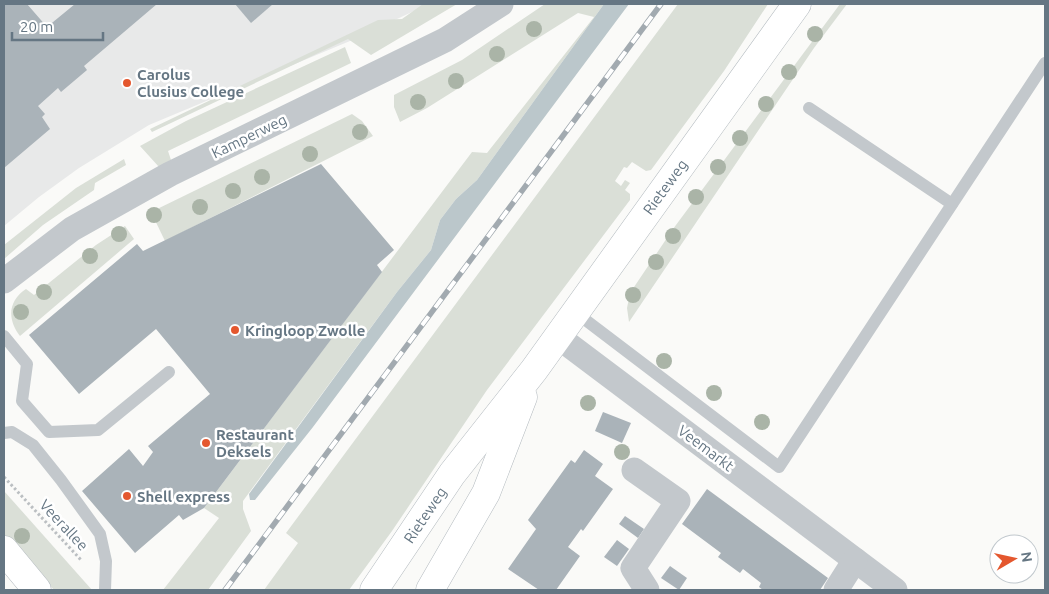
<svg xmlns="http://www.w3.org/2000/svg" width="1049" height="594" viewBox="0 0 1049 594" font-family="Ubuntu,sans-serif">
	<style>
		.built { fill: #e8e9e9 }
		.green { fill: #dadfd7 }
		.water { fill: #bbc7cb }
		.building { fill: #aab3b9 }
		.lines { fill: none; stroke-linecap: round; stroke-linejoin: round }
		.secondary-casing { stroke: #b3babf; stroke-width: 29 }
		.path { stroke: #bbbfc2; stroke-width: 3; stroke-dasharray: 2.5 2.5; stroke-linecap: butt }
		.lane { stroke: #c3c8cc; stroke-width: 12 }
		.street { stroke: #c3c8cc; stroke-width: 25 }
		.secondary { stroke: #fff; stroke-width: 28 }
		.rail-casing { stroke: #a2aab0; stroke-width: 5.5 }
		.rail { stroke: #fff; stroke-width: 4; stroke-dasharray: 11; stroke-linecap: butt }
		.tree { fill: #aab4a7 }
		.poi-dot { fill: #e4572e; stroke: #fff; stroke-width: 2 }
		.labels { text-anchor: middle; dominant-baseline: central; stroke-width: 5; stroke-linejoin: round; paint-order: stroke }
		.poi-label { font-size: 15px; font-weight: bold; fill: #657683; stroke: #fff; text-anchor: start }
		.street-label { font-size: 15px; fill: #657683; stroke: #fff }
	</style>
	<rect width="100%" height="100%" fill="#fafaf8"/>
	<polygon class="built" points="4,4 429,4 350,41 149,125 79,168 39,197 4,226"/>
	<g class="green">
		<polygon points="423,4 457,4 371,55 348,39 152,132 150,129 378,20 402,19"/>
		<polygon points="545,4 604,4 477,180 456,199 440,220 431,250 397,292 243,501 243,509 251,531 208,590 163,590 219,518 204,508 472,152 487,153 594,17 578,13 427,108 400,122 394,107 394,95 462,60"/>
		<polygon points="678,4 768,4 724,71 651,170 646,171 632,162 627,168 624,167 615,181 621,186 625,180 630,183 625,190 630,194 630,200 487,390 392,531 349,590 264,590 298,543 286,533"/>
		<polygon points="840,4 847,4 814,48 629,322 627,308 630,293 673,229"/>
		<polygon points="345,47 351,63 168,151 171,160 159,167 140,146 186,121"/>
		<polygon points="352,114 362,121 373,136 165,241 151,212"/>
		<polygon points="124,159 126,165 95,183 94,190 43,225 4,259 4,245 76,188"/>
		<path d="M125,226l9,13 -114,97c-13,-17 -12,-35 6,-47l8,6 62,-50z"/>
		<polygon points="4,491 92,590 54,590 4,535"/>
	</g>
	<polygon class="water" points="604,4 629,4 313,427 255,500 250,500 249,494 397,292 431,250 440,220 456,199 477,180"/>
	<g class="building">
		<polygon points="4,4 27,4 47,27 75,4 157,4 84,66 87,70 61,92 58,88 38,106 45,114 42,117 50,129 4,168"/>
		<polygon points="235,4 273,4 251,23"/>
		<polygon points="321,164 394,250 377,265 382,272 204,508 183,520 179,515 135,553 82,491 129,449 143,466 153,452 148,446 210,394 156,329 79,394 29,335 137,244 143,251"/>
		<polygon points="603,412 631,423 622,443 595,431"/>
		<polygon points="584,450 603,464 595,476 613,489 583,531 581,529 568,547 580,556 556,590 539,590 508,569 536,529 528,520 571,460 575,463"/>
		<polygon points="707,489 828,578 820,590 763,590 759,587 761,583 743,569 740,573 718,557 721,553 682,524"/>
		<polygon points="625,516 644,529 638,538 619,524"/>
		<polygon points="617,540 629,549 617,566 604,557"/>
		<polygon points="670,566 687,578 679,590 661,578"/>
	</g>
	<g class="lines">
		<defs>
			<g id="secondary">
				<polyline points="4,550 37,590"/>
				<polyline points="374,590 452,474 534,370 797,4"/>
				<polyline points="430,590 486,493 523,397"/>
			</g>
		</defs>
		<use href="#secondary" class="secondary-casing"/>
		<polyline class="path" points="4,477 82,561"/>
		<g class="lane">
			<polyline points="809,108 952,204"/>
			<polyline points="575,312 779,467 1045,63"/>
			<polyline points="4,336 27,364 22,401 49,432 98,430 169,372"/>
			<polyline points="4,433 12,432 33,445 61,480 100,534 106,561 105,590"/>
		</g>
		<g class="street">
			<polyline points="4,281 72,229 170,174 445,40 501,4"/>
			<polyline points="557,336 895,590"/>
			<polyline points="634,470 678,501 633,568 647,590"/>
			<polyline points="836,590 855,560"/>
		</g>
		<use href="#secondary" class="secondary"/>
		<defs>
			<polyline id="rail" points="225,590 661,4"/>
		</defs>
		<use href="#rail" class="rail-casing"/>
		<use href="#rail" class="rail"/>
	</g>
	<g class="tree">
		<circle cx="534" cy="29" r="8"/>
		<circle cx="815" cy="34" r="8"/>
		<circle cx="497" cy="54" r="8"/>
		<circle cx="789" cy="72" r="8"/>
		<circle cx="456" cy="81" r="8"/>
		<circle cx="418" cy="102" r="8"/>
		<circle cx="766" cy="104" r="8"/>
		<circle cx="360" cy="132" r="8"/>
		<circle cx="740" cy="138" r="8"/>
		<circle cx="310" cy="154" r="8"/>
		<circle cx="718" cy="167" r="8"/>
		<circle cx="262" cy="177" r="8"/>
		<circle cx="233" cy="191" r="8"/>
		<circle cx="696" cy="197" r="8"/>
		<circle cx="200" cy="207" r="8"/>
		<circle cx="154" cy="215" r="8"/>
		<circle cx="119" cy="234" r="8"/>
		<circle cx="673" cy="236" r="8"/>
		<circle cx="90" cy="256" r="8"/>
		<circle cx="656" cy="262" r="8"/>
		<circle cx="44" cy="292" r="8"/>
		<circle cx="633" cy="295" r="8"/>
		<circle cx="21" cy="312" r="8"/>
		<circle cx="664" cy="361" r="8"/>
		<circle cx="714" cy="393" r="8"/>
		<circle cx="588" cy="403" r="8"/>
		<circle cx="762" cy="422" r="8"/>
		<circle cx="622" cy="452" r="8"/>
		<circle cx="22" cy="536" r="8"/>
	</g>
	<g class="poi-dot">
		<circle cx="127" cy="83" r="5"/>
		<circle cx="235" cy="330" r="5"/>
		<circle cx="206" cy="443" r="5"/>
		<circle cx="127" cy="496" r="5"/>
	</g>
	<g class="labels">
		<g class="poi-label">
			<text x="137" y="74">Carolus<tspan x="137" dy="17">Clusius College</tspan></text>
			<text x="245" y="330">Kringloop Zwolle</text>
			<text x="216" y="434">Restaurant<tspan x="216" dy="17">Deksels</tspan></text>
			<text x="137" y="496">Shell express</text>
		</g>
		<g class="street-label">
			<text transform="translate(249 136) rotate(-26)">Kamperweg</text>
			<text transform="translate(665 187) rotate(-54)">Rieteweg</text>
			<text transform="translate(706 448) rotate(37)">Veemarkt</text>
			<text transform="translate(425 515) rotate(-56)">Rieteweg</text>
			<text transform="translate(64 525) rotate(47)">Veerallee</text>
		</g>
	</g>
	<rect width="1049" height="594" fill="none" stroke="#657683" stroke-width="10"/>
	<g transform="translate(1014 559) rotate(81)"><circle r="24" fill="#ffffff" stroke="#c1c8cd"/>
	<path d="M0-4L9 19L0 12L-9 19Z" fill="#e4572e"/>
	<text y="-8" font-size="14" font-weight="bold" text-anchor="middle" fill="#657683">N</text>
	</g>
	<path d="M12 32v8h91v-8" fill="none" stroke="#657683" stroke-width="2.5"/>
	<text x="20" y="32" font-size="15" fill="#657683" stroke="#ffffff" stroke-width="4" paint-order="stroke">20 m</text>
</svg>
